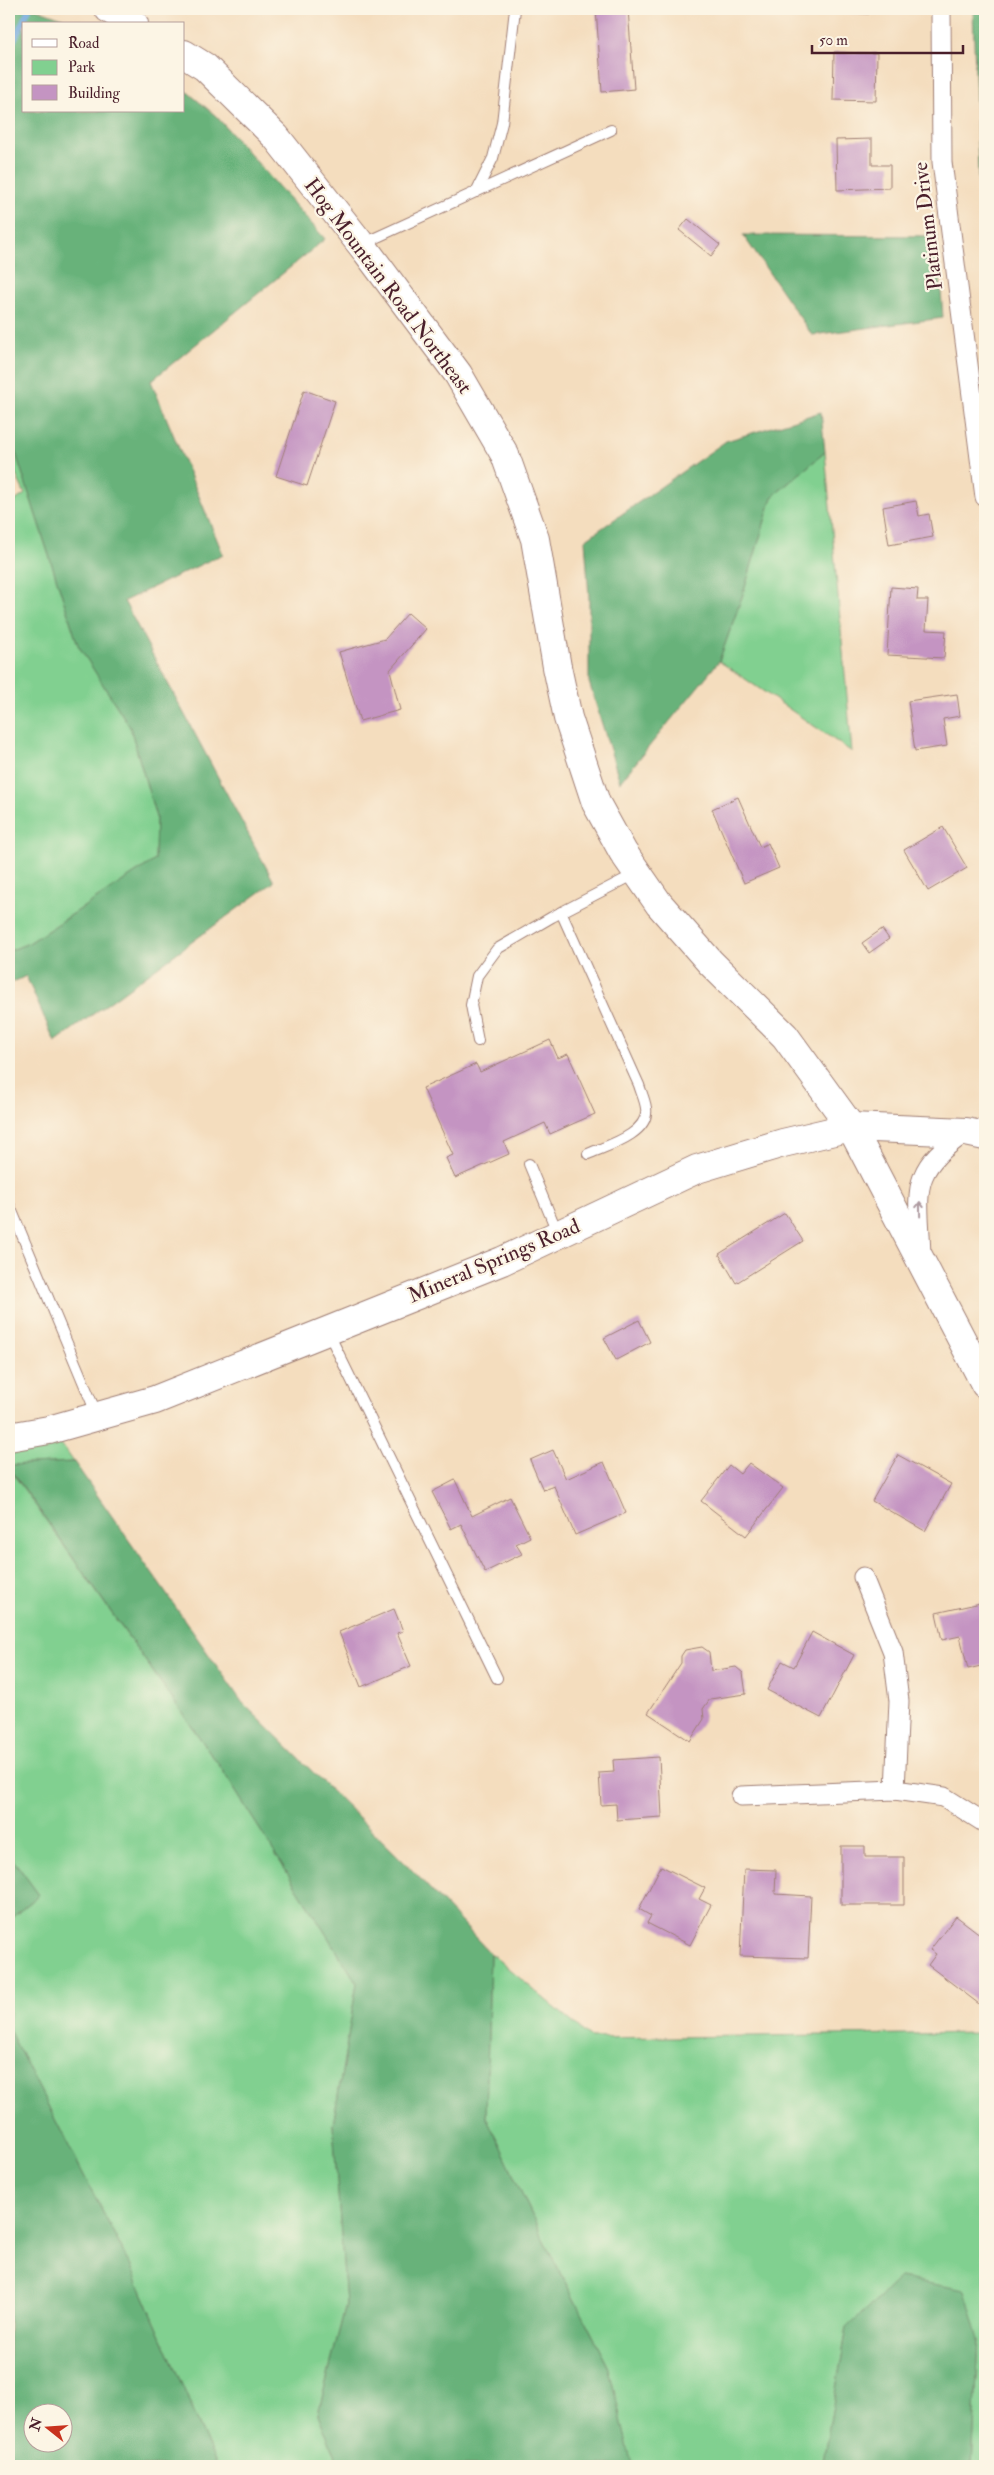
<svg xmlns="http://www.w3.org/2000/svg" width="994" height="2475" viewBox="0 0 994 2475" font-family="'IM FELL Double Pica',serif">
	<style>
		.green { fill: #81d090; stroke: #66785e }
		.forest { fill: #68b27a; stroke: #596852; fill-rule: evenodd }
		.lines { fill: none; stroke-linecap: round; stroke-linejoin: round }
		.stream { stroke: #71a7df; stroke-width: 6 }
		.building { fill: #c494c2 }
		.lane-casing { stroke: #9f7e74; stroke-width: 12 }
		.street-casing { stroke: #9f7e74; stroke-width: 21 }
		.secondary-casing { stroke: #9f7e74; stroke-width: 30 }
		.lane { stroke: #fff; stroke-width: 10 }
		.street { stroke: #fff; stroke-width: 19 }
		.secondary { stroke: #fff; stroke-width: 28 }
		.oneway { stroke: #ae9aa0 }
		.labels { text-anchor: middle; dominant-baseline: central; stroke-width: 4.5; stroke-linejoin: round; paint-order: stroke }
		.street-label { font-size: 21px; fill: #4a1f2b; stroke: #fcf5e5 }
	</style>
	<rect width="100%" height="100%" fill="#fcf5e5"/>
	<filter id="ink" filterUnits="userSpaceOnUse"><feTurbulence type="fractalNoise" baseFrequency=".02" numOctaves="2"/><feDisplacementMap in="SourceGraphic" scale="10" xChannelSelector="R" yChannelSelector="G"/><feConvolveMatrix kernelMatrix="1 2 1 2 8 2 1 2 1" color-interpolation-filters="sRGB"/></filter>
	<filter id="wash" filterUnits="userSpaceOnUse"><feTurbulence type="fractalNoise" baseFrequency=".0096" numOctaves="4" result="noise"/><feDisplacementMap in="SourceGraphic" scale="20" xChannelSelector="R" yChannelSelector="G"/><feGaussianBlur stdDeviation="1.12" result="paint"/><feColorMatrix in="noise" values="0 0 0 0 0 0 0 0 0 0 0 0 0 0 0 0 0 1.4 0 .05"/><feComposite in="paint" operator="in"/></filter>
	<g filter="url(#wash)">
		<rect width="100%" height="100%" fill="#f4ddbe"/>
		<g class="green">
			<polygon points="9,432 78,645 130,727 156,817 155,860 29,943 9,951 9,505 25,494 9,460"/>
			<polygon points="825,452 852,752 719,661 743,594 772,497"/>
			<polygon points="57,1438 74,1462 9,1465 9,1444"/>
			<polygon points="9,1468 221,1768 357,1983 333,2125 346,2304 318,2414 339,2466 217,2466 131,2267 9,2030 9,1920 39,1895 9,1854"/>
			<polygon points="490,1953 591,2038 985,2033 985,2466 972,2466 979,2340 847,2328 823,2461 801,2466 632,2466 608,2365 542,2237 486,2116"/>
		</g>
		<g class="forest">
			<polygon points="9,9 37,9 79,24 24,24 24,111 184,111 184,89 216,116 325,239 151,381 223,554 124,601 274,882 55,1042 26,976 9,984 9,951 29,943 155,860 156,817 130,727 78,645 9,432"/>
			<polygon points="973,9 985,9 985,235 980,236"/>
			<polygon points="743,235 937,236 943,318 812,335"/>
			<polygon points="821,412 825,452 772,497 743,594 719,661 620,782 589,682 589,597 585,540 726,441"/>
			<polygon points="74,1462 242,1702 414,1872 490,1953 486,2116 542,2237 608,2365 632,2465 636,2466 339,2466 318,2414 346,2304 333,2125 357,1983 221,1768 9,1467 9,1465"/>
			<polygon points="9,1854 39,1895 9,1920"/>
			<path d="M9,2030l122,237 86,199h-208zM62,2412v30h-30v-30z"/>
			<polygon points="900,2278 965,2290 979,2340 972,2466 801,2466 823,2461 847,2328"/>
		</g>
		<g class="lines">
			<polyline class="stream" points="9,45 12,44 29,9"/>
		</g>
		<g id="blocks">
			<g class="building">
				<polygon points="596,9 628,9 634,89 602,92"/>
				<polygon points="825,9 870,9 869,14 825,12"/>
				<polygon points="834,52 877,53 876,101 833,100"/>
				<polygon points="872,139 872,165 890,165 890,188 837,190 836,140"/>
				<polygon points="688,219 720,245 711,256 679,230"/>
				<polygon points="304,390 335,401 307,486 276,476"/>
				<polygon points="916,501 919,516 929,514 933,537 889,545 883,507"/>
				<polygon points="891,587 918,589 917,600 928,600 926,630 946,631 944,658 887,655"/>
				<polygon points="408,613 426,629 390,670 400,710 360,721 339,652 385,639"/>
				<polygon points="957,694 960,716 943,719 947,746 915,751 908,701"/>
				<polygon points="738,797 760,847 768,843 779,868 744,883 712,809"/>
				<polygon points="943,827 967,868 928,891 904,850"/>
				<polygon points="882,929 889,939 869,953 862,943"/>
				<polygon points="550,1040 558,1058 568,1054 595,1114 550,1134 545,1123 504,1142 509,1154 455,1178 446,1158 453,1155 423,1088 476,1064 480,1072"/>
				<polygon points="785,1213 803,1241 736,1283 719,1254"/>
				<polygon points="639,1320 650,1342 616,1360 604,1338"/>
				<polygon points="553,1450 566,1479 604,1462 626,1513 575,1535 554,1486 543,1490 530,1460"/>
				<polygon points="898,1455 951,1484 925,1531 872,1501"/>
				<polygon points="749,1463 783,1488 746,1536 701,1501 729,1465 740,1474"/>
				<polygon points="455,1480 472,1516 510,1497 530,1537 516,1544 522,1554 485,1572 461,1524 451,1529 432,1492"/>
				<polygon points="985,1602 985,1665 968,1669 960,1636 942,1640 936,1613"/>
				<polygon points="394,1609 403,1631 397,1633 411,1666 361,1687 339,1632"/>
				<polygon points="812,1632 854,1655 821,1718 767,1690 782,1661 794,1667"/>
				<polygon points="702,1647 709,1652 711,1671 736,1667 743,1673 746,1694 710,1699 703,1709 704,1719 690,1741 648,1713 681,1663 681,1656 685,1650"/>
				<polygon points="659,1757 662,1817 617,1820 616,1804 601,1805 599,1773 614,1772 613,1760"/>
				<polygon points="841,1846 865,1846 865,1857 904,1857 904,1905 841,1905"/>
				<polygon points="661,1866 705,1888 699,1899 711,1905 690,1945 647,1923 651,1916 639,1909"/>
				<polygon points="744,1869 776,1870 775,1894 811,1896 808,1958 740,1956"/>
				<polygon points="956,1916 985,1938 985,2004 983,2007 928,1965 936,1954 930,1950"/>
			</g>
		</g>
	</g>
	<g filter="url(#ink)">
		<use href="#blocks" fill-opacity="0" stroke="#9f7e74" stroke-width="1"/>
		<g class="lines">
			<defs>
				<g id="lane">
					<polyline points="476,192 493,158 502,123 515,9"/>
					<polyline points="362,244 611,130"/>
					<path d="M561,912l78,173c2,7 6,15 7,23 4,26 -40,38 -58,46"/>
					<polyline points="478,1041 471,1005 477,976 497,949 552,917 637,873"/>
					<polyline points="529,1164 558,1234"/>
					<polyline points="9,1204 97,1415"/>
					<polyline points="328,1332 497,1678"/>
				</g>
				<g id="street">
					<polyline points="941,9 942,162 985,497"/>
					<path d="M921,1256c-2,-65 -14,-84 45,-124"/>
					<polyline points="863,1577 893,1652 899,1701 895,1790"/>
					<polyline points="741,1796 895,1790 944,1797 985,1823"/>
				</g>
				<g id="secondary">
					<polyline points="109,9 134,24"/>
					<polyline points="184,54 205,67 276,137 367,252 458,374 505,455 535,539 557,667 568,718 596,803 623,852 659,904 710,962 785,1036 851,1127 985,1384"/>
					<polyline points="9,1437 49,1430 155,1400 502,1261 697,1169 783,1143 851,1127 966,1132 985,1136"/>
				</g>
			</defs>
			<use href="#lane" class="lane-casing"/>
			<use href="#street" class="street-casing"/>
			<use href="#secondary" class="secondary-casing"/>
			<use href="#lane" class="lane"/>
			<use href="#street" class="street"/>
			<use href="#secondary" class="secondary"/>
		</g>
		<defs><path id="oneway-shaft" d="M-6 0H5M1.5-3L5.5 0L1.5 3" fill="none" stroke-width="1.6" stroke-linecap="round" stroke-linejoin="round" transform="scale(1.25)"/></defs>
		<use class="oneway" href="#oneway-shaft" transform="translate(920 1209) rotate(-91)"/>
	</g>
	<g class="labels">
		<g class="street-label">
			<text transform="translate(928 226) rotate(-97)">Platinum Drive</text>
			<text transform="translate(388 286) rotate(53)">Hog Mountain Road Northeast</text>
			<text transform="translate(494 1261) rotate(-23)">Mineral Springs Road</text>
		</g>
	</g>
	<rect width="994" height="2475" fill="none" stroke="#fcf5e5" stroke-width="30"/>
	<rect x="22" y="22" width="162" height="90" fill="#fcf5e5" stroke="#b59f9b"/>
	<rect x="32" y="39" width="25" height="8" fill="#ffffff" stroke="#b59f9b"/>
	<text x="68" y="48" font-size="15" fill="#4a1f2b">Road</text>
	<rect x="32" y="60" width="25" height="15" fill="#81d090" stroke="#b59f9b"/>
	<text x="68" y="72" font-size="15" fill="#4a1f2b">Park</text>
	<rect x="32" y="85" width="25" height="15" fill="#c494c2" stroke="#b59f9b"/>
	<text x="68" y="98" font-size="15" fill="#4a1f2b">Building</text>
	<g transform="translate(48 2428) rotate(287)"><circle r="24" fill="#fcf5e5" stroke="#b59f9b"/>
	<path d="M0-4L9 19L0 12L-9 19Z" fill="#c8321e"/>
	<text y="-8" font-size="14" font-weight="bold" text-anchor="middle" fill="#4a1f2b">N</text>
	</g>
	<path d="M812 45v8h151v-8" fill="none" stroke="#4a1f2b" stroke-width="2.5"/>
	<text x="819" y="45" font-size="15" fill="#4a1f2b" stroke="#fcf5e5" stroke-width="4" paint-order="stroke">50 m</text>
</svg>
